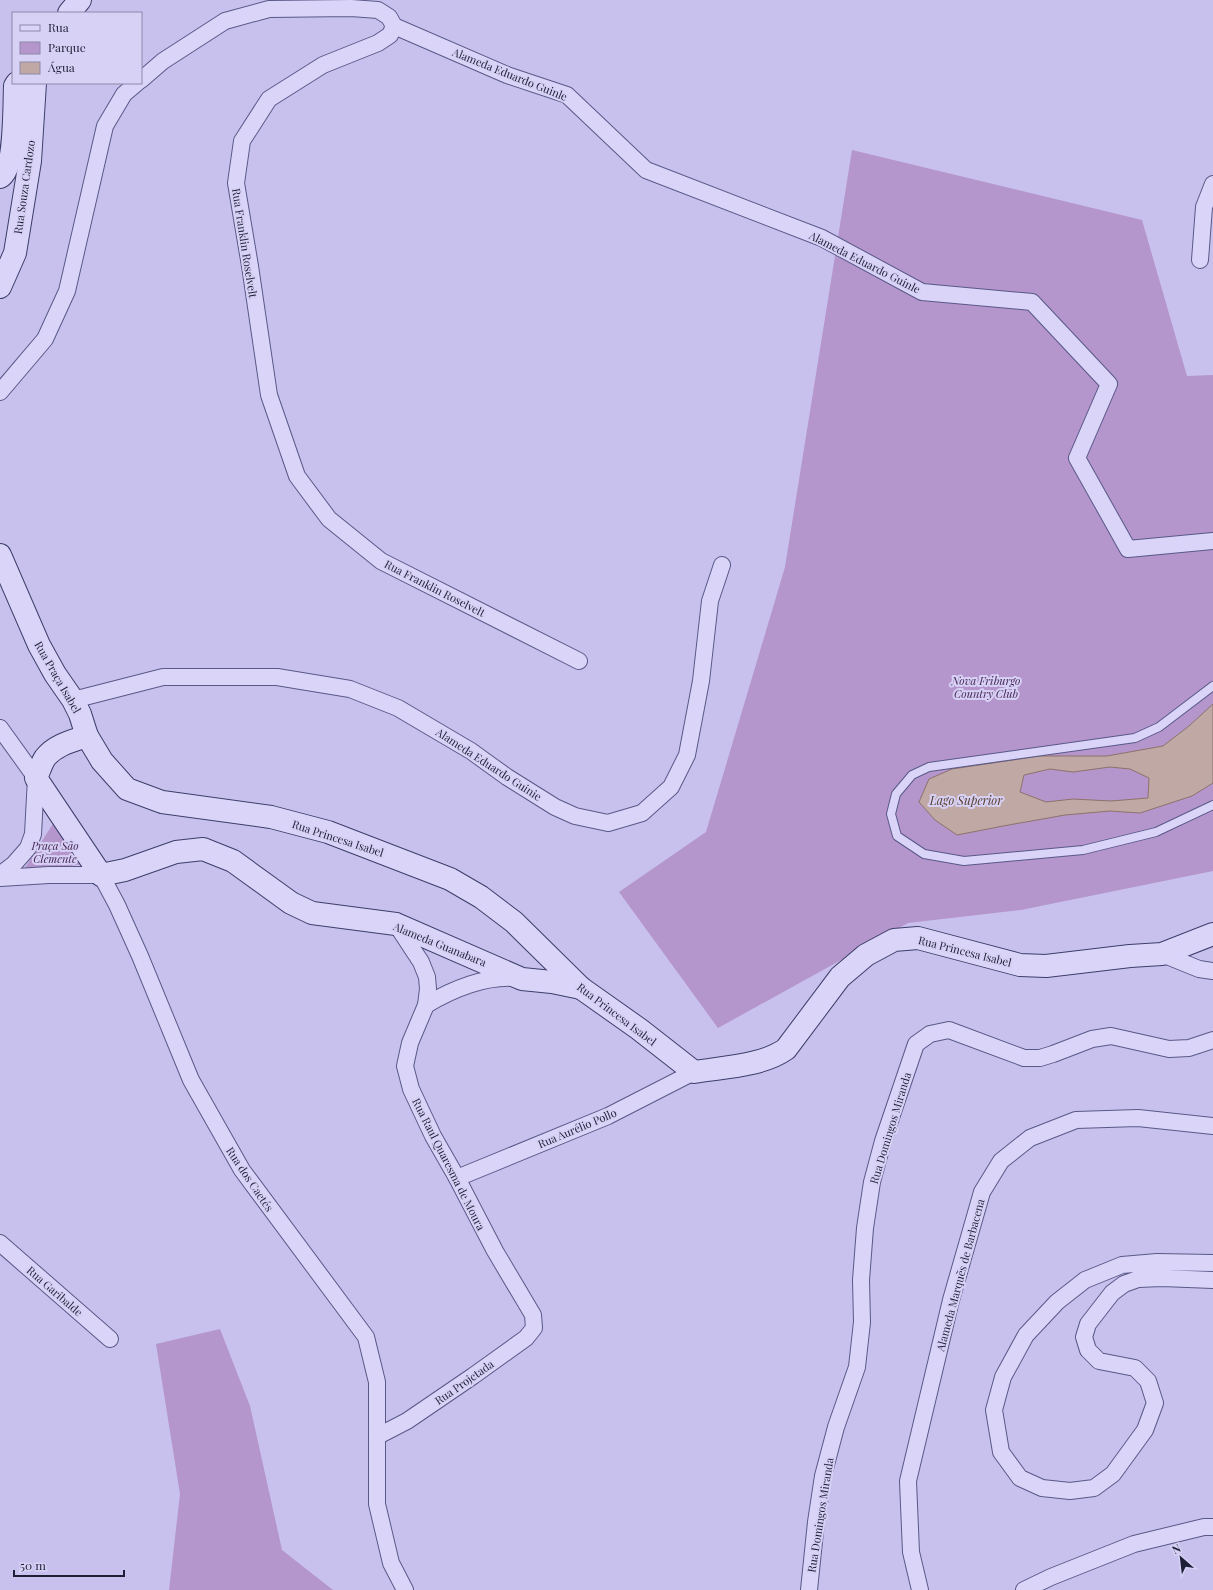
<svg xmlns="http://www.w3.org/2000/svg" width="1213" height="1590" viewBox="0 0 1213 1590" font-family="'Playfair Display',serif">
	<style>
		.green { fill: #b495cc }
		.water { fill: #c0a8a4; stroke: #8e726b; fill-rule: evenodd }
		.lines { fill: none; stroke-linecap: round; stroke-linejoin: round }
		.lane-casing { stroke: #595987; stroke-width: 10 }
		.street-casing { stroke: #595987; stroke-width: 18 }
		.secondary-casing { stroke: #3c3e69; stroke-width: 24 }
		.lane { stroke: #dad4f9; stroke-width: 8 }
		.street { stroke: #dad4f9; stroke-width: 16 }
		.secondary { stroke: #dad4f9; stroke-width: 22 }
		.labels { text-anchor: middle; dominant-baseline: central; stroke-width: 4; stroke-linejoin: round; paint-order: stroke }
		.street-label { font-size: 11px; fill: #1d1f37; stroke: #d7d1f5 }
		.park-label { font-size: 11px; font-style: italic; fill: #452453; stroke: #d7d1f5 }
		.water-label { font-size: 12px; font-style: italic; fill: #573d2c; stroke: #d7d1f5 }
	</style>
	<rect width="100%" height="100%" fill="#c8c1ee"/>
	<g class="green">
		<polygon points="852,150 1142,220 1187,376 1213,375 1213,871 1021,910 908,923 718,1028 619,892 706,832 785,567"/>
		<polygon points="56,819 82,864 21,874"/>
		<polygon points="220,1329 250,1406 282,1550 333,1590 169,1590 180,1494 156,1344"/>
	</g>
	<path class="water" d="M1213,704v79l-21,13 -52,17 -30,-2 -45,4 -62,11 -46,9 -22,-15 -16,-18 10,-23 23,-10 88,-13h67l56,-10 26,-20zM1110,767l20,2 19,9 -1,20 -37,3 -38,-2 -27,3 -26,-10 4,-17 26,-6 23,3z"/>
	<g class="lines">
		<defs>
			<polyline id="lane" points="1213,686 1159,727 1135,738 929,767 912,775 896,794 891,814 897,836 924,854 964,861 1083,850 1156,832 1213,805"/>
			<g id="street">
				<polyline points="394,26 507,75 567,95 646,170 822,238 922,292 1032,302 1109,384 1077,458 1128,549 1213,541"/>
				<polyline points="141,80 163,61 225,21 269,9 351,8 378,10 389,17 394,26 390,35 378,43 323,65 269,99 242,141 236,183 250,266 269,395 297,476 329,519 381,561 579,661"/>
				<polyline points="1200,260 1204,207 1213,184"/>
				<polyline points="0,392 45,339 67,291 105,126 124,94 137,83"/>
				<polyline points="73,700 163,677 277,677 350,689 398,708 471,751 507,777 555,807 575,816 608,823 642,813 671,787 687,755 701,681 710,601 722,565"/>
				<polyline points="0,728 36,778 33,834 28,848 14,864 0,875"/>
				<polyline points="0,878 49,875 101,875 117,905 140,956 191,1080 242,1170 366,1337 377,1382 377,1504 391,1563 405,1590"/>
				<polyline points="1162,954 1199,969 1213,971"/>
				<path d="M426,1005c27,-16 58,-29 89,-27"/>
				<polyline points="457,1178 608,1116 694,1072"/>
				<polyline points="0,1243 110,1339"/>
				<polyline points="1213,1263 1157,1262 1122,1265 1085,1280 1057,1302 1026,1335 1003,1377 994,1410 1001,1452 1020,1478 1042,1488 1070,1491 1094,1488 1113,1474 1145,1430 1155,1403 1148,1381 1135,1368 1099,1361 1088,1350 1084,1337 1088,1324 1112,1293 1124,1284 1138,1279 1162,1278 1213,1280"/>
				<polyline points="378,1436 407,1421 473,1376 526,1338 534,1328 533,1315 495,1251 457,1178 433,1136 411,1089 405,1066 410,1043 426,1005 428,989 427,977 421,962 396,924"/>
				<polyline points="809,1590 816,1522 823,1476 836,1427 857,1367 862,1322 861,1280 865,1228 872,1182 883,1141 916,1044 930,1034 949,1030 1024,1058 1040,1058 1053,1054 1092,1039 1111,1036 1169,1049 1189,1048 1213,1040"/>
				<polyline points="920,1590 911,1552 908,1481 951,1300 982,1192 1001,1161 1030,1138 1076,1120 1138,1118 1213,1126"/>
				<polyline points="1024,1590 1051,1577 1134,1544 1204,1527 1213,1527"/>
			</g>
			<g id="secondary">
				<polyline points="69,13 80,0"/>
				<path d="M0,177c16,-8 14,-72 15,-91l2,-3"/>
				<polyline points="0,287 15,253 30,161 35,83"/>
				<path d="M0,555l39,90 16,29 18,26 7,14 7,22 15,25 25,28 35,13 109,15 57,15 122,47 31,18 33,25 67,66 58,41 55,43c30,-5 68,-6 92,-23l54,-72 26,-22 28,-15 24,-2 102,27 26,1 84,-10 32,-2 51,-20"/>
				<path d="M87,736c-15,5 -32,9 -42,22 -4,6 -6,14 -9,20l65,97 24,-5 51,-18 27,-3 30,12 58,42 21,10 84,11 126,55 30,3 29,6"/>
			</g>
		</defs>
		<use href="#lane" class="lane-casing"/>
		<use href="#street" class="street-casing"/>
		<use href="#secondary" class="secondary-casing"/>
		<use href="#lane" class="lane"/>
		<use href="#street" class="street"/>
		<use href="#secondary" class="secondary"/>
	</g>
	<g class="labels">
		<g class="street-label">
			<text transform="translate(510 74) rotate(22)">Alameda Eduardo Guinle</text>
			<text transform="translate(24 187) rotate(-82)">Rua Souza Cardozo</text>
			<text transform="translate(245 243) rotate(81)">Rua Franklin Roselvelt</text>
			<text transform="translate(865 262) rotate(27)">Alameda Eduardo Guinle</text>
			<text transform="translate(435 588) rotate(27)">Rua Franklin Roselvelt</text>
			<text transform="translate(58 677) rotate(60)">Rua Praça Isabel</text>
			<text transform="translate(489 764) rotate(33)">Alameda Eduardo Guinie</text>
			<text transform="translate(338 838) rotate(18)">Rua Princesa Isabel</text>
			<text transform="translate(440 944) rotate(22)">Alameda Guanabara</text>
			<text transform="translate(965 951) rotate(14)">Rua Princesa Isabel</text>
			<text transform="translate(617 1014) rotate(37)">Rua Princesa Isabel</text>
			<text transform="translate(577 1128) rotate(-23)">Rua Aurélio Pollo</text>
			<text transform="translate(890 1128) rotate(-73)">Rua Domingos Miranda</text>
			<text transform="translate(449 1164) rotate(63)">Rua Raul Quaresma de Moura</text>
			<text transform="translate(250 1179) rotate(56)">Rua dos Caetés</text>
			<text transform="translate(960 1275) rotate(-75)">Alameda Marquẽs de Barbacena</text>
			<text transform="translate(55 1291) rotate(41)">Rua Garibalde</text>
			<text transform="translate(464 1382) rotate(-35)">Rua Projetada</text>
			<text transform="translate(820 1515) rotate(-81)">Rua Domingos Miranda</text>
		</g>
		<g class="park-label">
			<text x="986" y="680">Nova Friburgo<tspan x="986" dy="13">Country Club</tspan></text>
			<text x="55" y="845">Praça São<tspan x="55" dy="13">Clemente</tspan></text>
		</g>
		<g class="water-label">
			<text x="966" y="800">Lago Superior</text>
		</g>
	</g>
	<rect x="12" y="12" width="130" height="72" fill="#d7d1f5" stroke="#8d8aa9"/>
	<rect x="20" y="25" width="20" height="6" fill="#dad4f9" stroke="#8d8aa9"/>
	<text x="48" y="32" font-size="12" fill="#1d1f37">Rua</text>
	<rect x="20" y="42" width="20" height="12" fill="#b495cc" stroke="#8d8aa9"/>
	<text x="48" y="52" font-size="12" fill="#1d1f37">Parque</text>
	<rect x="20" y="62" width="20" height="12" fill="#c0a8a4" stroke="#8d8aa9"/>
	<text x="48" y="72" font-size="12" fill="#1d1f37">Água</text>
	<g transform="translate(1181 1558) rotate(332)" stroke="#d7d1f5" stroke-width="3" paint-order="stroke">
	<path d="M0-3L7 15L0 10L-7 15Z" fill="#1d1f37"/>
	<text y="-6" font-size="11" font-weight="bold" text-anchor="middle" fill="#1d1f37">N</text>
	</g>
	<path d="M14 1570v6h110v-6" fill="none" stroke="#1d1f37" stroke-width="2"/>
	<text x="20" y="1570" font-size="12" fill="#1d1f37" stroke="#d7d1f5" stroke-width="3" paint-order="stroke">50 m</text>
</svg>
